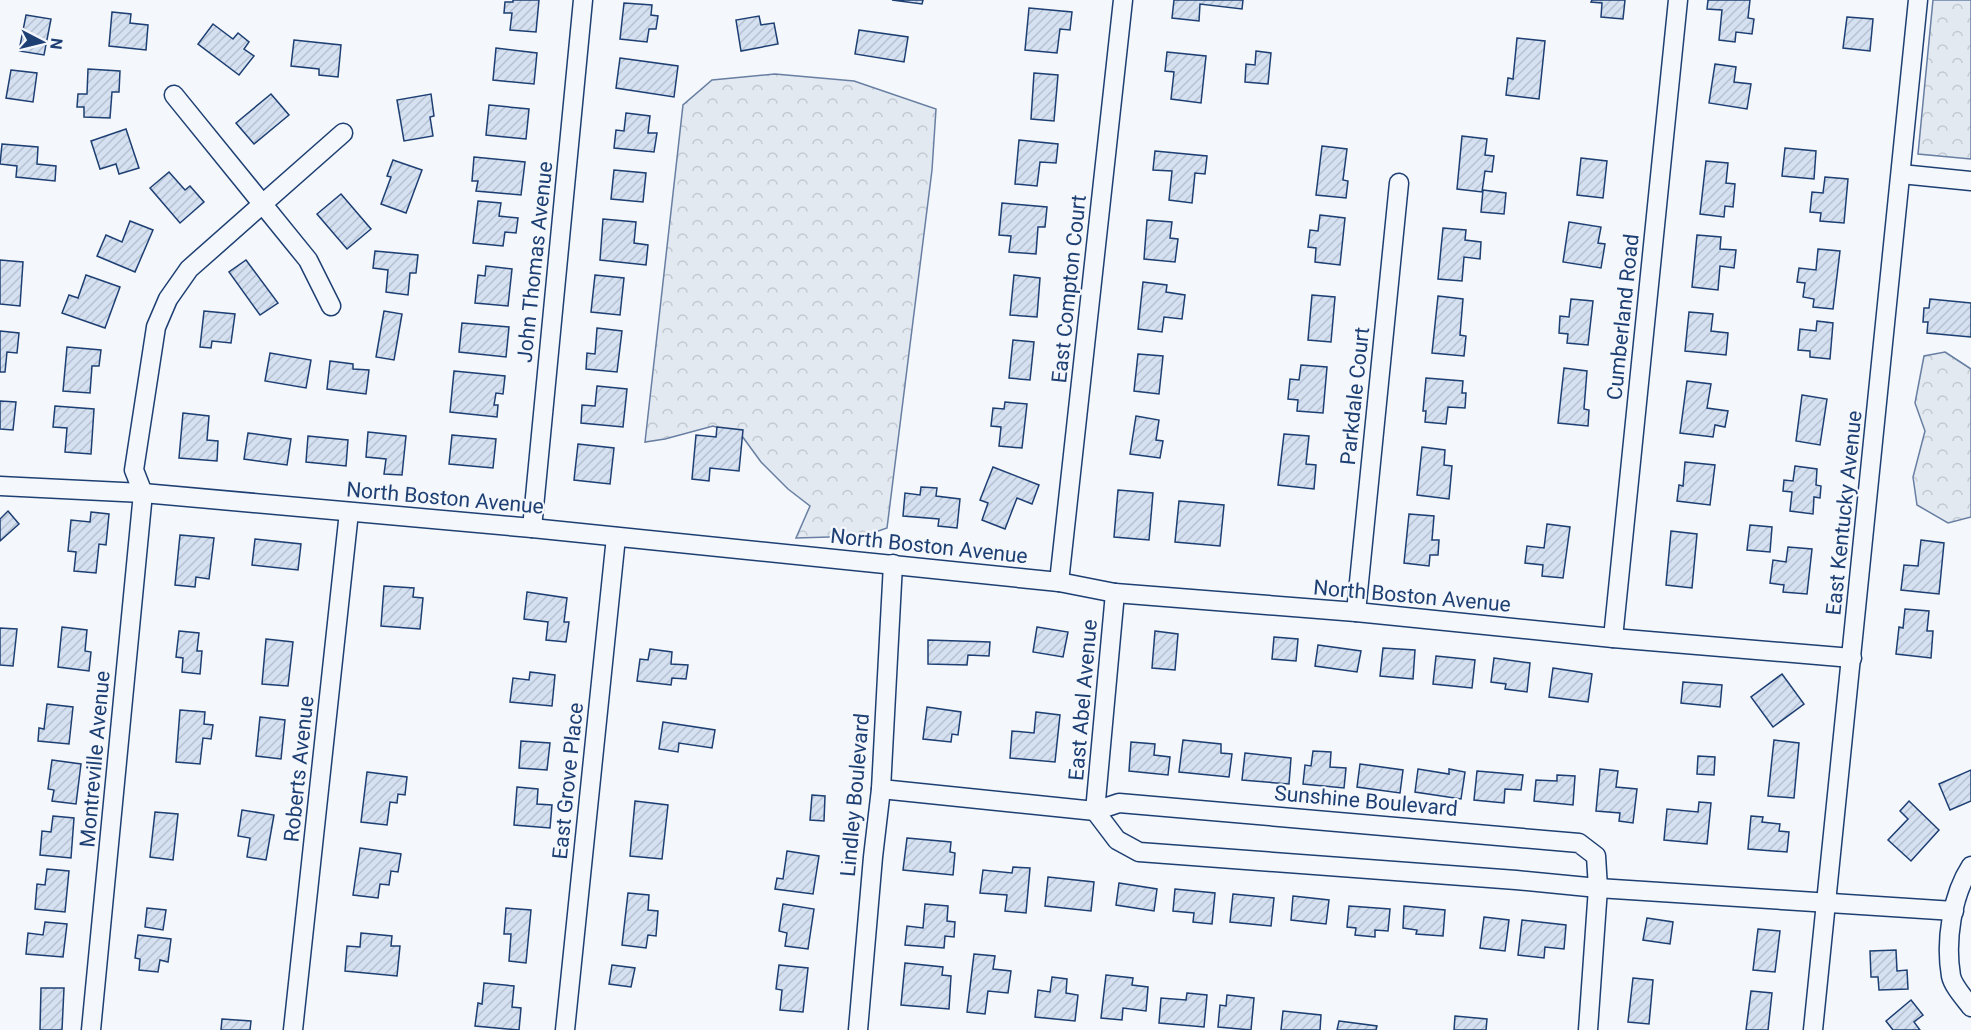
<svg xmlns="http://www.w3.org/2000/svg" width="1971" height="1030" viewBox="0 0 1971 1030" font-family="Roboto,sans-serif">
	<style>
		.forest { fill: url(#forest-crowns); stroke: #687fa3; stroke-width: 1.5 }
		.building { fill: url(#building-hatch); stroke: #1d3f73; stroke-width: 1.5 }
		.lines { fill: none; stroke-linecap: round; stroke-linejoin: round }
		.minor-casing { stroke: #1d3f73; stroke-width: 21 }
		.minor { stroke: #f4f7fb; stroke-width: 18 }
		.labels { text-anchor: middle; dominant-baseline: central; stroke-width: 4.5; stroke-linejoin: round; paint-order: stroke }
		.street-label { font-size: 21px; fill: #1d3f73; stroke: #f4f7fb }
	</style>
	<defs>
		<pattern id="forest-crowns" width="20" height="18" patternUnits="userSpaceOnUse" patternTransform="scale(1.5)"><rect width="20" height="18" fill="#e3e9f0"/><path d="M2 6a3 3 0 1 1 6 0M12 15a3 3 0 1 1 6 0" fill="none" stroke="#c2c9d1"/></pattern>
		<pattern id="building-hatch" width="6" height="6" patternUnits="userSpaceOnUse" patternTransform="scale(1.5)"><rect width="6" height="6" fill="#d5e0f0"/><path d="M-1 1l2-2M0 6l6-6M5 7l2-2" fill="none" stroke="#b6c1d1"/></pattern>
	</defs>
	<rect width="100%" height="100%" fill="#f4f7fb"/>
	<g class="forest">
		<polygon points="1933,0 1971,0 1971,159 1918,154"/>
		<polygon points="775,74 854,81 936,109 932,170 887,528 864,536 796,538 810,506 788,489 761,462 742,436 713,426 665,439 645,442 683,105 712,80"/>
		<polygon points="1945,352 1971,369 1971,517 1948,523 1917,505 1913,477 1925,431 1915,403 1924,356"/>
	</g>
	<g class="building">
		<polygon points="513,0 539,0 536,32 510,30 512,13 504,13 505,2 513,2"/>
		<polygon points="892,0 923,0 922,4"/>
		<polygon points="1174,0 1243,0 1242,9 1200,4 1199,21 1172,18"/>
		<polygon points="1592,0 1625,0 1623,19 1601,17 1602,3 1591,2"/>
		<polygon points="1708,0 1750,0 1748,18 1754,19 1752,34 1736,32 1735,42 1719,40 1722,10 1707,9"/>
		<polygon points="624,3 652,5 651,15 658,16 656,29 649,29 647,42 620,39"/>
		<polygon points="1029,8 1072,12 1070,30 1060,29 1057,53 1025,50"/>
		<polygon points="112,12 131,14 130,23 148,25 146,50 109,46"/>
		<polygon points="26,15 51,19 44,55 19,51"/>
		<polygon points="759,16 761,25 774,23 778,44 741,51 736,20"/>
		<polygon points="1847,17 1873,19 1870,51 1843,48"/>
		<polygon points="213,24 233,39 238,33 249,42 244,49 254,56 239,75 198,44"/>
		<polygon points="859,30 908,37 904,62 855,54"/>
		<polygon points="1517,38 1545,41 1539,99 1506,95 1508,78 1513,79"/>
		<polygon points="294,40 341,45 338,77 319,75 319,69 291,66"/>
		<polygon points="496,48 537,53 534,84 493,80"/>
		<polygon points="1256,51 1271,53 1268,84 1245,82 1246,64 1255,65"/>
		<polygon points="1167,52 1206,56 1201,103 1171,99 1174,72 1165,71"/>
		<polygon points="620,58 678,66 674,97 616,88"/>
		<polygon points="1715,64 1736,67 1734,82 1751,84 1747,109 1709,103"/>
		<polygon points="88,69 120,71 119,92 112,92 110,118 84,117 84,107 77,107 78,94 87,94"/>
		<polygon points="11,70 37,73 33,102 6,98"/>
		<polygon points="1034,73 1058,75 1054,121 1031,119"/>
		<polygon points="271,94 289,115 254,144 236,123"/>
		<polygon points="431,94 434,116 430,117 433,136 404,141 397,100"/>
		<polygon points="489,105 529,109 526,139 486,135"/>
		<polygon points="626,113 650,116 648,133 657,133 654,152 614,148 616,130 624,131"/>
		<polygon points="126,129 139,168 119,174 116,164 100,169 91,141"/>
		<polygon points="1462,136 1487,139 1485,155 1494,156 1492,172 1485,171 1482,192 1457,189"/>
		<polygon points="1019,140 1058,144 1056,163 1040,162 1037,186 1015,184"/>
		<polygon points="2,144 38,147 37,164 56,166 55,181 16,177 17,166 0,164"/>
		<polygon points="1322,146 1347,149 1343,180 1348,181 1346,198 1316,195"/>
		<polygon points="1785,148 1816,151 1814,179 1782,176"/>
		<polygon points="1155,151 1207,156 1205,174 1195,173 1192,203 1169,200 1172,171 1153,170"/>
		<polygon points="474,157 525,162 521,195 476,191 478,181 472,181"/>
		<polygon points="1581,158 1607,161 1603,198 1577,195"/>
		<polygon points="393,160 422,170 406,213 381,204 391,177 387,176"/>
		<polygon points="1706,161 1728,163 1726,183 1735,184 1733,207 1725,206 1724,217 1700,214"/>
		<polygon points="614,170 646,173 643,202 611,199"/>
		<polygon points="169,172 185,190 190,186 204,202 180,223 150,188"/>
		<polygon points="1825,177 1848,179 1844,223 1820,221 1821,213 1810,212 1812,192 1823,193"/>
		<polygon points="1483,190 1506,193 1504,214 1481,212"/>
		<polygon points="341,194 371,229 347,249 317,214"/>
		<polygon points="478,201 501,203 499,216 518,218 516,233 505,232 503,246 473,243"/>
		<polygon points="1002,203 1047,207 1045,227 1038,227 1036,254 1009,252 1011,236 999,235"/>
		<polygon points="1320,215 1345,218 1340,265 1315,262 1316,248 1308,247 1310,230 1318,231"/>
		<polygon points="603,219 636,222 634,243 648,245 646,265 600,260"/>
		<polygon points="1147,220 1172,222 1170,238 1178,239 1175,262 1144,259"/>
		<polygon points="130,221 153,230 135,272 97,256 106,235 122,242"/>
		<polygon points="1569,222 1601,227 1598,243 1605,244 1601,268 1563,262"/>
		<polygon points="1443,228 1466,230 1465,240 1481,242 1480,259 1464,257 1462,281 1438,279"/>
		<polygon points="1697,235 1721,237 1720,249 1736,250 1734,268 1720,266 1718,290 1692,287"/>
		<polygon points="1818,249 1840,251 1833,309 1813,307 1814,299 1803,297 1805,283 1797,282 1799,268 1816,270"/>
		<polygon points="375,251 418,255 416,273 410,273 408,295 386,292 388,270 373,268"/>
		<polygon points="0,260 23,262 20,306 0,304"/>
		<polygon points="246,260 278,303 260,315 229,272"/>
		<polygon points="486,266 512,269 508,306 475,303 478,275 485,276"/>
		<polygon points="86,275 120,287 105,328 62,313 69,295 78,298"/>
		<polygon points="595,275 624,278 620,315 591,312"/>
		<polygon points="1014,275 1040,278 1037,317 1010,315"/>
		<polygon points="1143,282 1167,285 1166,292 1185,295 1182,319 1164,317 1162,332 1138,329"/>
		<polygon points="1312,295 1335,297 1331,342 1308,340"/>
		<polygon points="1438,296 1463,299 1460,335 1466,336 1464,356 1432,353"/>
		<polygon points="1571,299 1593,301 1588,345 1567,343 1568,334 1559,333 1560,316 1569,317"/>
		<polygon points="1930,299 1971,303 1971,337 1927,333 1928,322 1923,322 1924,308 1929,308"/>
		<polygon points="204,311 235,314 231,343 212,341 211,348 200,347"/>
		<polygon points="384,311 402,314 394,360 376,357"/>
		<polygon points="1689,312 1713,314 1711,331 1728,333 1726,355 1685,351"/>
		<polygon points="1817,321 1833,323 1830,359 1810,357 1810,351 1798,350 1800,329 1816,331"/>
		<polygon points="462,323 509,327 506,357 459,352"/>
		<polygon points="597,328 622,331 617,372 586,369 587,353 595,354"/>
		<polygon points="0,331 19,333 17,353 7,352 5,372 0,372"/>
		<polygon points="1013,340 1034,342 1030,380 1009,378"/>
		<polygon points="67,347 101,350 99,366 92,366 90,393 63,391"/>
		<polygon points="270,353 311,360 306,388 265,381"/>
		<polygon points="1138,354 1163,356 1159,394 1134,391"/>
		<polygon points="330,361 353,364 353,369 369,370 366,394 327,389"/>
		<polygon points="1301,365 1327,367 1323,413 1297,411 1298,400 1288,399 1290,379 1299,380"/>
		<polygon points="1564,368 1587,371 1584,409 1589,410 1588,426 1558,423"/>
		<polygon points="454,371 505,376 503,394 496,393 494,405 498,405 497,417 450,412"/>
		<polygon points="1426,378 1463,381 1462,393 1466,393 1465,408 1448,407 1446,424 1425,422 1426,411 1423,411"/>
		<polygon points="1687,381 1711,384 1707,408 1728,411 1725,427 1715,425 1713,437 1680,433"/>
		<polygon points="597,386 627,389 623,427 581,423 582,405 595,406"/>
		<polygon points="1802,395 1827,399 1820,445 1796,441"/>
		<polygon points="0,401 16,402 13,430 0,429"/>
		<polygon points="1005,402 1027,404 1022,448 999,446 1001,427 991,426 993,408 1004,409"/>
		<polygon points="55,406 94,409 91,454 65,452 67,428 53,427"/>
		<polygon points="183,413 209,416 207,440 218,441 217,461 179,458"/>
		<polygon points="1136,416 1159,420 1156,440 1163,441 1160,458 1130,454"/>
		<polygon points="717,427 743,430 739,471 710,468 709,481 692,479 696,435 716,437"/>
		<polygon points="368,432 406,436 402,475 384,474 386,459 366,457"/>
		<polygon points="248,433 291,439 287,465 244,459"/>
		<polygon points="1284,434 1309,436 1306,464 1316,465 1314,489 1278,485"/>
		<polygon points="452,435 496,439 493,468 449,464"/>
		<polygon points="308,436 348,440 346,466 306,462"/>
		<polygon points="578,444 614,448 610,484 574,480"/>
		<polygon points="1422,447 1445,450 1444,465 1452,466 1449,499 1417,495"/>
		<polygon points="1685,462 1715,465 1710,505 1677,501 1679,485 1683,486"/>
		<polygon points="1795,466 1817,469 1816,485 1821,486 1820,498 1814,497 1813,514 1790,511 1792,492 1783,491 1784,480 1793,481"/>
		<polygon points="993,467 1039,485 1032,504 1017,498 1005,529 982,520 988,503 980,500"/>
		<polygon points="921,487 937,488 936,496 960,499 957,528 938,526 939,519 903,516 905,493 920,495"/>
		<polygon points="1118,490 1153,493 1149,540 1114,537"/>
		<polygon points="1179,501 1224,505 1220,546 1175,542"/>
		<polygon points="8,511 19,524 0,541 0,519"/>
		<polygon points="91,512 109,514 106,545 99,544 96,573 74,571 76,552 68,551 71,520 90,522"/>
		<polygon points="1409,514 1434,516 1432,540 1439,540 1438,555 1430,555 1429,566 1404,563"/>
		<polygon points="1547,524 1570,527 1563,578 1542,576 1543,565 1525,563 1527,546 1544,548"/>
		<polygon points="1750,525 1772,527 1770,552 1747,550"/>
		<polygon points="1671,531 1697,534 1692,588 1666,585"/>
		<polygon points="180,535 214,538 209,579 196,577 195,587 175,585"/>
		<polygon points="255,539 301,544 298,570 252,565"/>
		<polygon points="1921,540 1944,543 1939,594 1901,590 1904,565 1918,566"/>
		<polygon points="1788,547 1812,549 1807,594 1783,592 1784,585 1770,583 1773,560 1786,562"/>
		<polygon points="384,586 414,588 413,597 423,598 420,629 381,626"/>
		<polygon points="527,592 567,598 564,622 569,622 566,642 546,640 548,622 524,619"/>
		<polygon points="1905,609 1929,611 1927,631 1933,631 1931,658 1896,654 1899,627 1903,628"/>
		<polygon points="62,627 87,630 85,651 91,652 89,671 58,667"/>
		<polygon points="1037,627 1068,632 1063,657 1033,652"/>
		<polygon points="0,628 17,629 13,666 0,665"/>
		<polygon points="179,631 199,633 197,651 202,651 200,674 182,672 183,658 176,657"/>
		<polygon points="1155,631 1178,634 1175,670 1152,668"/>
		<polygon points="1274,637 1298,639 1296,661 1272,659"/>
		<polygon points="266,639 293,642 288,686 262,684"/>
		<polygon points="928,640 990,642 989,656 968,655 967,665 928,664"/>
		<polygon points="1318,645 1361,651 1357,672 1315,666"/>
		<polygon points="1383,648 1415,650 1413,679 1380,676"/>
		<polygon points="650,649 672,652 671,664 688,665 686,679 672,678 671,685 637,681 640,659 648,660"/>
		<polygon points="1436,656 1475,660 1472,688 1433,684"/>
		<polygon points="1494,658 1530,663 1527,692 1505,689 1506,684 1491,682"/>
		<polygon points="1553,668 1592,674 1588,702 1549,697"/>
		<polygon points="530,672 555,675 552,706 510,702 513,678 529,680"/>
		<polygon points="1782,674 1804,704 1773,727 1751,697"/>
		<polygon points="1683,682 1722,685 1720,707 1681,703"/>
		<polygon points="47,704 73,707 69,744 38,741 39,728 44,729"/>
		<polygon points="927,707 961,712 958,735 952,734 951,742 923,739"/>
		<polygon points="180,710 205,712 204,724 213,725 211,739 203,738 200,764 176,762"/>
		<polygon points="1036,712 1060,715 1055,762 1010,758 1012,731 1034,733"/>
		<polygon points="260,717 285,720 281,759 256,756"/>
		<polygon points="663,722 715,730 712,748 679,743 678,752 659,749"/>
		<polygon points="1183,740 1221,744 1221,753 1232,754 1229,777 1179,772"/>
		<polygon points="1774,740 1799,743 1794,798 1768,796"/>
		<polygon points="521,741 550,743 547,770 519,768"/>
		<polygon points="1131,742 1155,744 1154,755 1170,757 1168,775 1129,771"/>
		<polygon points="1313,751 1331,752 1330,767 1346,768 1344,788 1303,784 1305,765 1311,766"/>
		<polygon points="1245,753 1291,758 1289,784 1242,780"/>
		<polygon points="1698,756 1715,757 1714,775 1697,774"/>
		<polygon points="52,760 81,764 76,804 52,801 54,790 48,789"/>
		<polygon points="1360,764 1403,770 1400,793 1357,787"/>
		<polygon points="1418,769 1449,774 1449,769 1465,772 1461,799 1415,792"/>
		<polygon points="1600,769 1618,771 1616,787 1637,789 1633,823 1619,821 1620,813 1596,811"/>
		<polygon points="1971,770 1971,801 1950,810 1939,784"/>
		<polygon points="1477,771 1523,775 1521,790 1505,789 1504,803 1474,800"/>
		<polygon points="367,772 407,777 405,795 398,794 397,803 390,802 387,825 361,822"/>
		<polygon points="1557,775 1575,776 1573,805 1534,801 1536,780 1557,781"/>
		<polygon points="517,787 538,789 537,804 552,805 550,828 514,825"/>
		<polygon points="812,795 825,796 824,821 810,820"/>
		<polygon points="635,801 668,805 662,859 630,856"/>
		<polygon points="1909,801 1939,830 1911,861 1888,840 1908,819 1900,811"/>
		<polygon points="1699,802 1711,803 1707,844 1664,840 1667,809 1698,812"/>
		<polygon points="242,810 274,815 266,860 247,857 250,838 238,836"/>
		<polygon points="155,812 178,814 173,860 150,857"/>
		<polygon points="53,816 74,818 71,858 40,855 42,831 51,832"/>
		<polygon points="1751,816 1763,817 1762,822 1780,824 1779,831 1789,832 1787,852 1748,849"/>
		<polygon points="907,838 951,842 950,852 955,853 953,875 903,870"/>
		<polygon points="360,848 401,854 398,872 391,871 389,885 380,884 378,898 353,895"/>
		<polygon points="787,851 819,856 813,894 775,889 777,878 783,879"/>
		<polygon points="1013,867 1030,868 1026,913 1005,911 1007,895 980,893 983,870 1012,873"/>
		<polygon points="47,869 69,871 65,912 35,909 37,884 45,885"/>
		<polygon points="1048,877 1094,882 1091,911 1045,906"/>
		<polygon points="1119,883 1157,889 1154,911 1116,905"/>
		<polygon points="1175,889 1215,893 1212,924 1193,922 1194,913 1173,911"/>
		<polygon points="628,893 649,895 648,910 658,911 656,936 648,935 646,948 622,945"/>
		<polygon points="1233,894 1274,898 1271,926 1230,922"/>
		<polygon points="1293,896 1329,900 1326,924 1291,920"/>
		<polygon points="783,904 814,909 808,949 785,946 787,933 779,931"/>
		<polygon points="925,904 948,906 947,921 955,922 954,937 945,936 944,948 905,945 907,926 923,928"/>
		<polygon points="1349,906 1390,909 1388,931 1375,930 1375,937 1355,935 1356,928 1347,927"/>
		<polygon points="1404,906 1445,910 1443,936 1416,934 1417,930 1403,928"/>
		<polygon points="147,908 166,910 163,930 145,927"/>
		<polygon points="506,908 531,910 526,963 509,961 511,934 504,934"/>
		<polygon points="1484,917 1509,920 1505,951 1480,948"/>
		<polygon points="1647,918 1673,922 1670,944 1643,940"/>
		<polygon points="1522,920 1566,925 1564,949 1545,947 1544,958 1518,955"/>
		<polygon points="45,922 67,924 63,957 26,954 28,933 43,935"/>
		<polygon points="1758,929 1780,931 1775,972 1753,970"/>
		<polygon points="361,933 392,936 391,946 400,946 397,976 345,971 347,946 360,947"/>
		<polygon points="138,935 171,939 168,962 160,960 158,972 139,970 140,959 135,958"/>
		<polygon points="1896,950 1897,971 1907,970 1908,989 1879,990 1878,977 1871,977 1870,951"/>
		<polygon points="974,954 995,956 993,969 1011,971 1008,993 988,991 985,1014 967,1012"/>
		<polygon points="905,963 943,967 942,975 951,976 949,1009 901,1005"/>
		<polygon points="612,965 635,968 631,987 609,984"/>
		<polygon points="779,965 808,968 803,1012 780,1010 782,990 776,989"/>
		<polygon points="1106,975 1133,978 1132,985 1148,987 1146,1011 1123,1008 1122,1020 1101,1018"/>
		<polygon points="1052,977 1067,979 1066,993 1078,995 1075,1021 1035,1017 1038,990 1050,992"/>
		<polygon points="1633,978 1653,980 1649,1024 1628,1022"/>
		<polygon points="484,983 514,986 512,1007 521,1008 519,1030 475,1026 478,1003 482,1004"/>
		<polygon points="41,988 64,988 62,1030 40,1030"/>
		<polygon points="1751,991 1772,993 1768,1030 1746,1030"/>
		<polygon points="1187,993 1207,995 1204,1027 1159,1023 1161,998 1186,1000"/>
		<polygon points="1227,995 1254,998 1251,1030 1218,1027 1220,1005 1226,1006"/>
		<polygon points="1911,1000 1923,1015 1914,1022 1920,1030 1893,1030 1886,1021"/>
		<polygon points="1283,1011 1321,1015 1320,1030 1281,1030"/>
		<polygon points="1455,1016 1487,1019 1486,1030 1454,1030"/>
		<polygon points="222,1019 251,1021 250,1030 221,1030"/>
		<polygon points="1339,1021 1377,1026 1376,1030 1337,1030"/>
	</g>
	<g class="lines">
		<defs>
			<g id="minor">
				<polyline points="174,95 308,260 331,306"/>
				<polyline points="1901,174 1971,181"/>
				<polyline points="0,486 143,493 532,528 1059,582 1115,593 1356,612 1613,638 1852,658"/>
				<polyline points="532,528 583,0"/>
				<polyline points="1059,582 1123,0"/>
				<polyline points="1356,612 1399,183"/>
				<polyline points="1613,638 1678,0"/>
				<polyline points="881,789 1095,811 1119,803 1579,843 1596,856 1598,888 1588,1030"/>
				<polyline points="1095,811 1117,840 1139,852 1516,880 1598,888 1954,911"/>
				<polyline points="1095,811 1115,593"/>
				<path d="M1971,866c-19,29 -26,75 -20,110 2,10 14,23 20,31"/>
				<polyline points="91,1030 143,493 134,470 156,327 168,299 189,269 343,133"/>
				<polyline points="293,1030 349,512"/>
				<polyline points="565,1030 616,537"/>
				<polyline points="858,1030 873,857 881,789 893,564"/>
				<polyline points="1813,1030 1918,0"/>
			</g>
		</defs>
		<use href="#minor" class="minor-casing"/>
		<use href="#minor" class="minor"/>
	</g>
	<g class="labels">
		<g class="street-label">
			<text transform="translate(535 262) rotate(-84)">John Thomas Avenue</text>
			<text transform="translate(1069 289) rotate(-84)">East Compton Court</text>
			<text transform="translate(1623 317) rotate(-84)">Cumberland Road</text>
			<text transform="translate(1355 396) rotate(-84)">Parkdale Court</text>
			<text transform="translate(445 498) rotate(5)">North Boston Avenue</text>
			<text transform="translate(1844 513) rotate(-84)">East Kentucky Avenue</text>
			<text transform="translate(929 546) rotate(6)">North Boston Avenue</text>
			<text transform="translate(1412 596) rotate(5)">North Boston Avenue</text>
			<text transform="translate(1083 700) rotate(-85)">East Abel Avenue</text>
			<text transform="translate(95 759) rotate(-85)">Montreville Avenue</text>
			<text transform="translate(299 769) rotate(-84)">Roberts Avenue</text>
			<text transform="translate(568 781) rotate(-84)">East Grove Place</text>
			<text transform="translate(855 795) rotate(-85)">Lindley Boulevard</text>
			<text transform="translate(1366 801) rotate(5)">Sunshine Boulevard</text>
		</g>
	</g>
	<g transform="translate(42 42) rotate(97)" stroke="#f4f7fb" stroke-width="4.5" paint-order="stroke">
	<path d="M0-4.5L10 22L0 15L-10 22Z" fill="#1d3f73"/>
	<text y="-9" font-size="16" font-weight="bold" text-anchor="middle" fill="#1d3f73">N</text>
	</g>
</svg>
